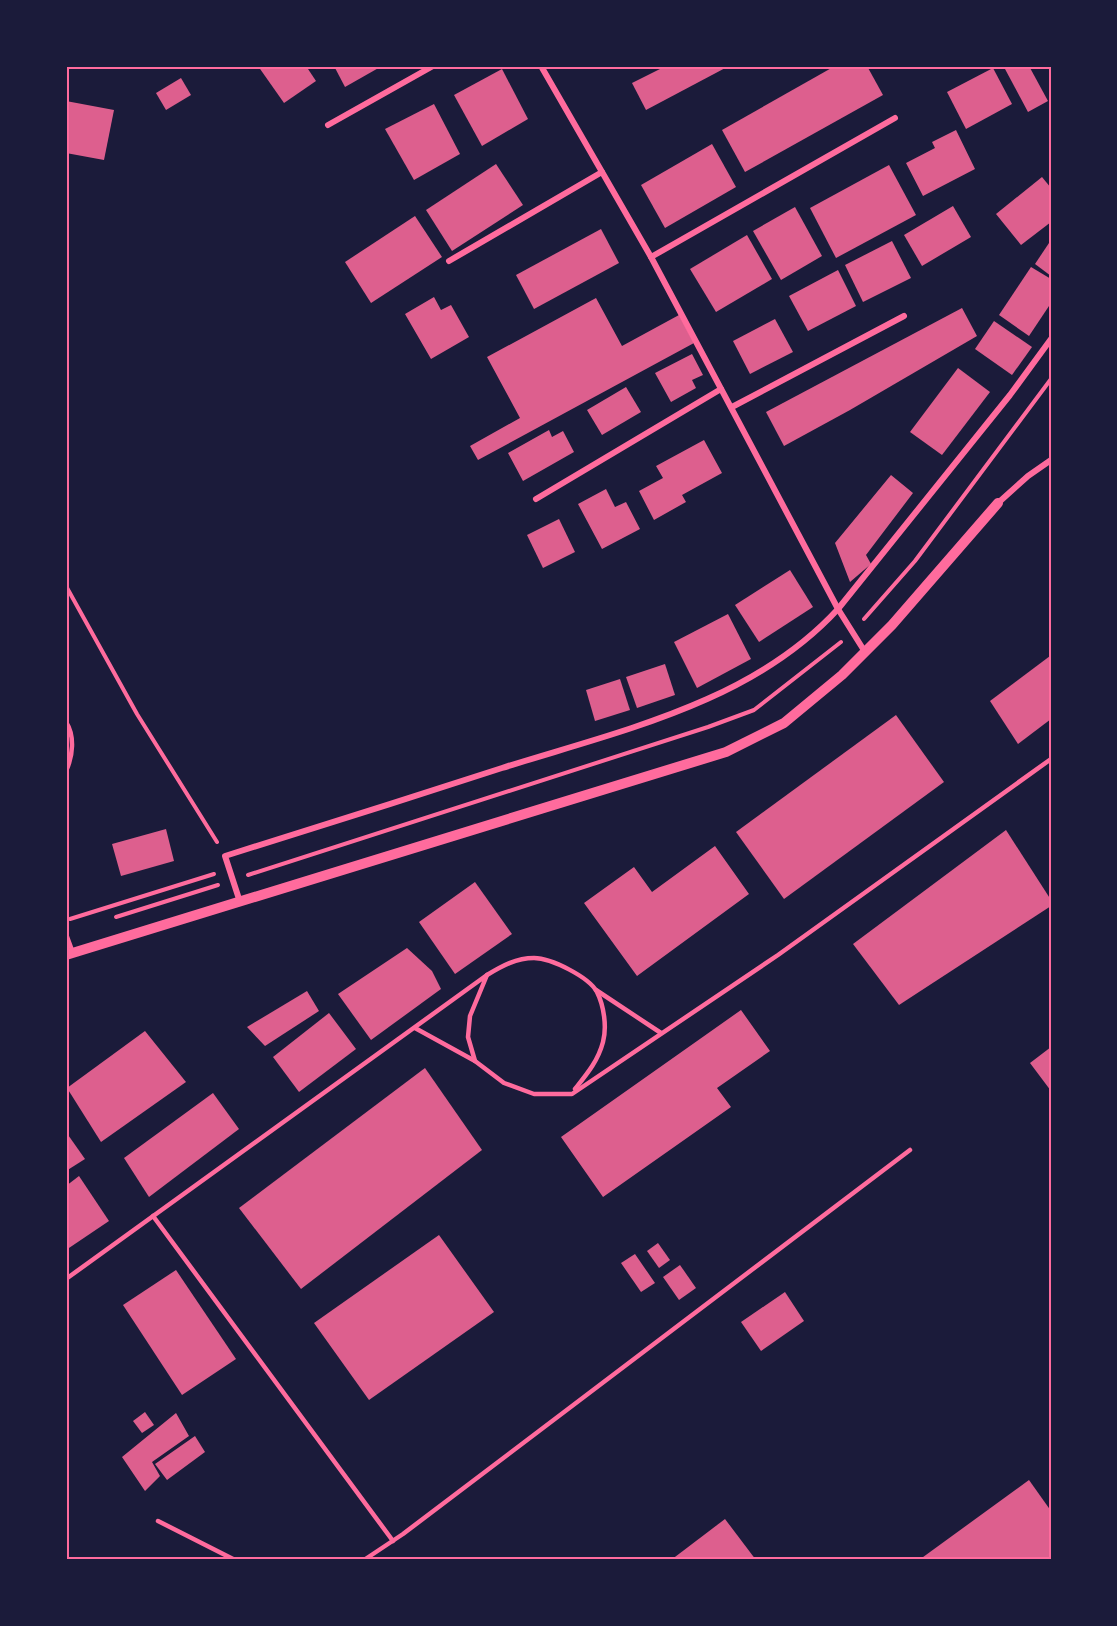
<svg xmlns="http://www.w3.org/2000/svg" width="1117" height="1626" viewBox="0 0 1117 1626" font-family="'Open Sans',sans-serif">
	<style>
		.building { fill: #dd5f8e }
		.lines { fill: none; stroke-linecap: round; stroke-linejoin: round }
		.path { stroke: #ff6b9d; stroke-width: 4 }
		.service { stroke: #ff6b9d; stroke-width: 4.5 }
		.minor { stroke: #ff6b9d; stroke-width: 6 }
		.tertiary { stroke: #ff6b9d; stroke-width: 10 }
		.neatline { fill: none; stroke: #ff6b9d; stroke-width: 2 }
	</style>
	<rect width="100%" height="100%" fill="#1b1b3a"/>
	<g class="building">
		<polygon points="258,66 306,66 316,81 284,103"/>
		<polygon points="334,66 382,66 345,87"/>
		<polygon points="666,66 729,66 646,110 632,83"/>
		<polygon points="835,66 867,66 883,95 745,172 722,130"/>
		<polygon points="1011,66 1029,66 1048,101 1028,112 1005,69"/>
		<polygon points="993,68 1012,104 966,129 947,92"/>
		<polygon points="502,69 528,119 482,146 454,95"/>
		<polygon points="181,78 191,95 166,110 156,93"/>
		<polygon points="66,101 114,110 104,160 66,153"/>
		<polygon points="434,104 460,154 414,180 385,129"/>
		<polygon points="956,130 975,169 923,196 906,163 935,148 932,142"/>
		<polygon points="712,144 736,187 665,228 641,185"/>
		<polygon points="496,164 523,205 452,251 426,210"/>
		<polygon points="889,165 916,215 836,258 810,208"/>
		<polygon points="1042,177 1051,188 1051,222 1021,245 996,214"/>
		<polygon points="953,206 971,237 922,266 904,235"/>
		<polygon points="795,207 822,256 781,280 753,231"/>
		<polygon points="415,216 442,257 371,303 345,262"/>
		<polygon points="601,229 619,263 534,309 516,275"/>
		<polygon points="747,235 772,279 716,312 690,269"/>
		<polygon points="1051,240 1051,276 1035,264"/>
		<polygon points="892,241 911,278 863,302 845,265"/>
		<polygon points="1031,267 1051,279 1051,303 1029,336 999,315"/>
		<polygon points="838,270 856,306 808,331 789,296"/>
		<polygon points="434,297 441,310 451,305 469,337 431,359 405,314"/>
		<polygon points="596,298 622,346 679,315 694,343 478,460 470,446 520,418 487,357"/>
		<polygon points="962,308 977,336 850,410 784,446 766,412"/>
		<polygon points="775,319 793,352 750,374 733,341"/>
		<polygon points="994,321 1032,347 1012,375 975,349"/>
		<polygon points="692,354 703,375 692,380 696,388 671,402 655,373"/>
		<polygon points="958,368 990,392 942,455 910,432"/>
		<polygon points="626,387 641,412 602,435 587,410"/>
		<polygon points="549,430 552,437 563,431 574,452 523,481 508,453"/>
		<polygon points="704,440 722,473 682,495 686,502 654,520 639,491 663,478 656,466"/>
		<polygon points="891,475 913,493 866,555 871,564 850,582 835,543"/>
		<polygon points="606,489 615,507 626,502 640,529 602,549 578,504"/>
		<polygon points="559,519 575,552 543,568 527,535"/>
		<polygon points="790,570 813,607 759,642 735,605"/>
		<polygon points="728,614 751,659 697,688 674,642"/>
		<polygon points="1050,656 1051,719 1018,744 990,701"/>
		<polygon points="665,664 675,695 637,708 626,677"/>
		<polygon points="620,679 630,710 595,721 586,690"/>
		<polygon points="896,715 944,782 784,899 736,832"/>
		<polygon points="166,829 174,861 121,876 112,844"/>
		<polygon points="1006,830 1051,900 1051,906 899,1005 853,944"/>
		<polygon points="715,846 749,894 637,976 584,903 634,867 652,892"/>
		<polygon points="475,882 512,934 455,974 419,922"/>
		<polygon points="407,948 432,971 441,989 371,1040 338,994"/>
		<polygon points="307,991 319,1011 265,1046 247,1027"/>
		<polygon points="741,1010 770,1051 717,1088 731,1107 603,1197 561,1137"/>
		<polygon points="329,1013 356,1049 299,1092 273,1057"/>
		<polygon points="145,1031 186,1082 101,1142 67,1088"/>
		<polygon points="1051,1047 1051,1091 1030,1063"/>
		<polygon points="425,1068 482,1150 301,1289 239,1208"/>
		<polygon points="213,1093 239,1129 149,1197 124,1158"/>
		<polygon points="66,1132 85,1159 66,1171"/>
		<polygon points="79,1176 109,1221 66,1250 66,1186"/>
		<polygon points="439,1235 494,1312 369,1400 314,1323"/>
		<polygon points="658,1243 670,1260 659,1268 647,1251"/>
		<polygon points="635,1254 655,1283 641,1292 621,1263"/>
		<polygon points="680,1265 696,1288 679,1300 663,1277"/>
		<polygon points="176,1270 236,1359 182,1395 123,1305"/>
		<polygon points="785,1292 804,1321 761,1351 741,1322"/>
		<polygon points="145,1412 154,1425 142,1433 133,1421"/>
		<polygon points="176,1413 189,1436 152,1462 160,1476 145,1491 122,1457"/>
		<polygon points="195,1436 205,1452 167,1480 155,1464"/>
		<polygon points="1029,1480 1051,1511 1051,1560 919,1560"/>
		<polygon points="725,1519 756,1560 671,1560"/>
	</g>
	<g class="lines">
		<g class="path">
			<polyline points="66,586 137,714 217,842"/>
			<polyline points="864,619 915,561 1051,379"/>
			<polyline points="248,875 708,727 754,710 841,642"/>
			<polyline points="116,917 218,885"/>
			<polyline points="70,919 214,874"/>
		</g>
		<g class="service">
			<path d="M66,722c9,14 7,34 0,49"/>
			<polyline points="66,934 73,953"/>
			<path d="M487,975c15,-9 29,-17 47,-17 17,0 55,19 63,34 7,14 10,35 6,50 -5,19 -16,32 -28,47"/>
			<polyline points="596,990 661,1033"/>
			<polyline points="415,1028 475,1061"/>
			<polyline points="153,1216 393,1541"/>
			<polyline points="66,1279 487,975 470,1016 468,1037 475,1061 504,1083 534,1094 572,1094 778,955 1051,759"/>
			<polyline points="158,1521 235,1560"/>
			<polyline points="364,1560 403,1534 910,1150"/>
		</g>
		<g class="minor">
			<polyline points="541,66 651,257 838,609 865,652"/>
			<polyline points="328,125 433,66"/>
			<polyline points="651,257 895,118"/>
			<polyline points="449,261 602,172"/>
			<polyline points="732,407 904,316"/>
			<polyline points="536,499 721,389"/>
			<polyline points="998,503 1028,476 1051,460"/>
			<path d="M240,902l-15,-46c92,-29 185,-58 277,-88 117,-37 250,-65 336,-159l172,-214 41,-56"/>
		</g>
		<polyline class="tertiary" points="66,955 726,752 784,723 842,675 892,625 998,503"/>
	</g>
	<rect width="1117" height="1626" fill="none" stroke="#1b1b3a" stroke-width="135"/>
	<rect x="68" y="68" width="982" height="1490" class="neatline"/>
</svg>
